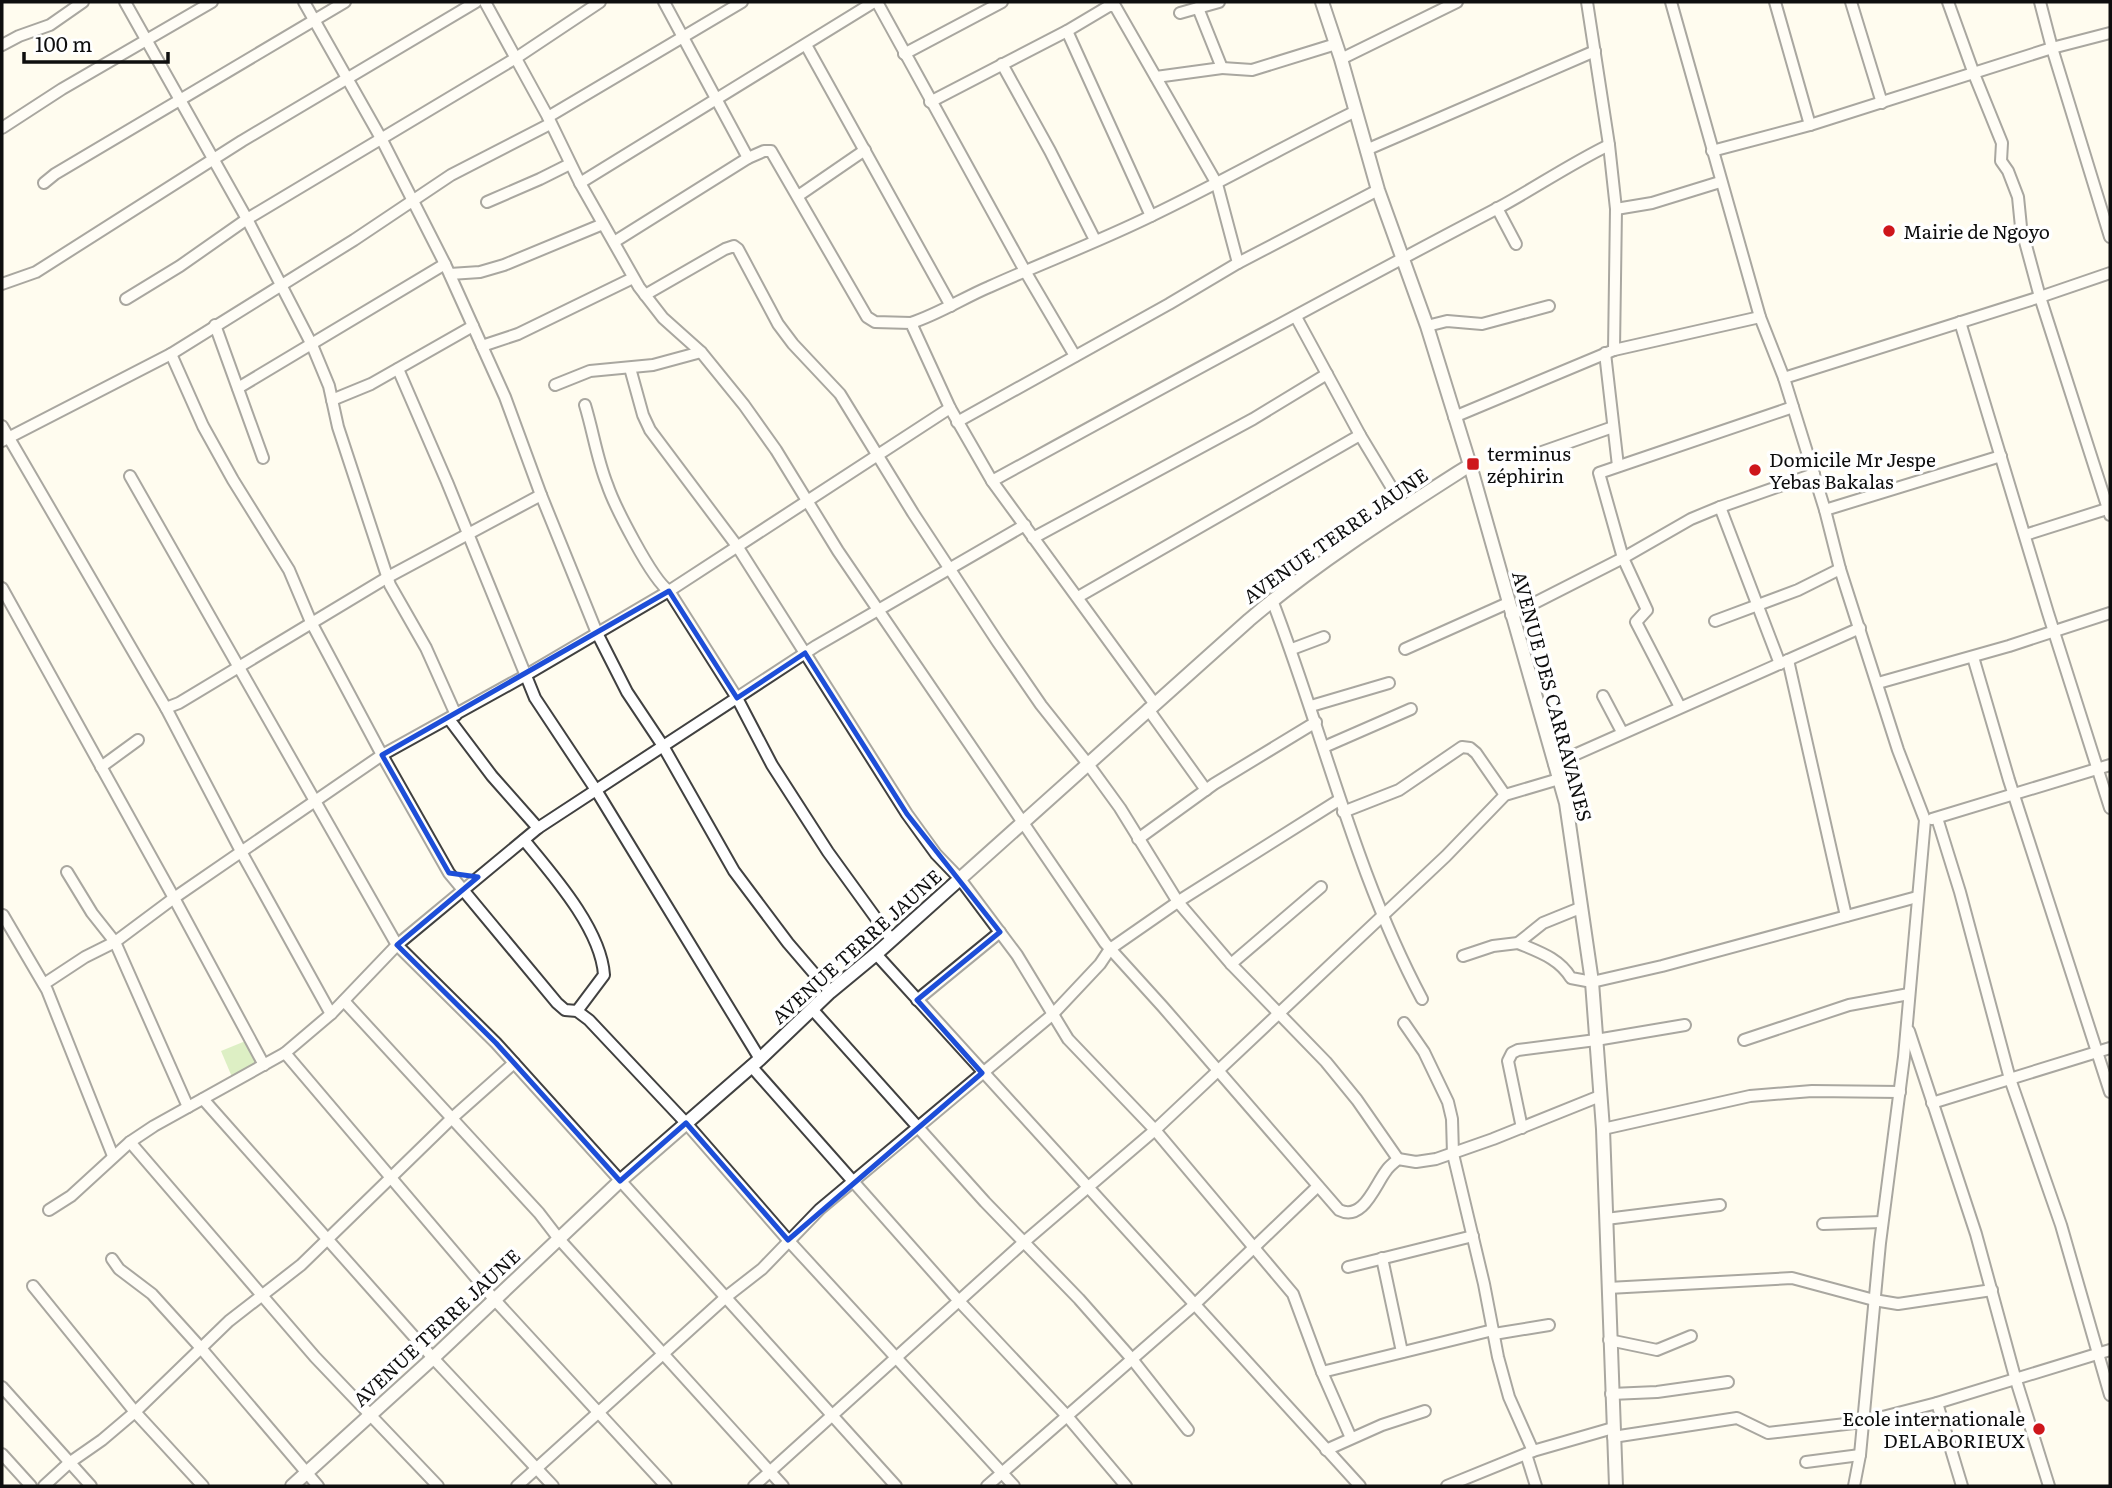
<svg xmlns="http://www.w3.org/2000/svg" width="2112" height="1488" viewBox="0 0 2112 1488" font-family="Literata,serif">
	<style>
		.forest { fill: #b3e191 }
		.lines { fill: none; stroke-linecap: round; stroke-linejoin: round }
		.minor-casing { stroke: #414141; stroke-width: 14 }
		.tertiary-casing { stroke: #414141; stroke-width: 16 }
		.minor { stroke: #fff; stroke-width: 10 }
		.tertiary { stroke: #fff; stroke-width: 12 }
		.marked { fill: none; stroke: #1d4ed8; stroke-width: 5; stroke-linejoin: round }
		.poi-dot { fill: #ce161b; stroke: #fff; stroke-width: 2.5 }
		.labels { text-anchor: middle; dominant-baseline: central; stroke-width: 7; stroke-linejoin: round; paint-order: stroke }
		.poi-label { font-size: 19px; fill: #0e0e0e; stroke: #fff; text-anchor: start }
		.street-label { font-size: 19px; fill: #0e0e0e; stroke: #fff }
	</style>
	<rect width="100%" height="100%" fill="#fffcef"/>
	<polygon class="forest" points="248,1040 258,1066 232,1077 221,1051"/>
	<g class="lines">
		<defs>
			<g id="minor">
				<polyline points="125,2 247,219 312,345 329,386 338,427 390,585 426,648 456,715"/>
				<polyline points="304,2 382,140 445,264 505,397 541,495 597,633 627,692 663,746 734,871 788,943 830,992"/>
				<path d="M485,2l63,115 32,66 59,104 24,31 38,34 43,53 32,45 62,101 267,392 58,64 176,203c24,12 36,-25 47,-39 3,-5 8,-8 12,-12l18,3 20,-3 57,-20 107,-43"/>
				<polyline points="664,2 748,158 764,151 771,151 867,317 875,322 911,323 950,408 992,481 1154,703"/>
				<polyline points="877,2 1025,271 1075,356"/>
				<polyline points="1671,2 1760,317 1784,378 1825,510 1840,569 1898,750 1925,820 1904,1057 1880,1243 1860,1455 1854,1486"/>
				<polyline points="1775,2 1810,125"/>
				<polyline points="1851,2 1882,103"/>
				<polyline points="1948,2 1974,74 2002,143 2001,161 2008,171 2018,197 2021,227 2040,297 2110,515"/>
				<polyline points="2040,2 2052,48 2110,237"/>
				<polyline points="1180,13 1219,2"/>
				<polyline points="1067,31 1151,216"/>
				<polyline points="2,45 19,36 50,25 83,2"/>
				<polyline points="806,45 951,306"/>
				<polyline points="904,54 1002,2"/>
				<polyline points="1341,59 1457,2"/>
				<polyline points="1002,64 1050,151 1095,240"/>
				<polyline points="1222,68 1252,70 1336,44"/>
				<polyline points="1156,77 1222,68 1198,8"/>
				<polyline points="930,102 1067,31 1109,6 1115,6 1217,184 1238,263"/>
				<polyline points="548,117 742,2"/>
				<polyline points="2,128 62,89 212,2"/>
				<polyline points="1366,150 1595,51"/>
				<polyline points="1712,151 1810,125 2052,48 2110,33"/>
				<polyline points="44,183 55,174 345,2"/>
				<polyline points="580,183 874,2"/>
				<polyline points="798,196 865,150"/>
				<polyline points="487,202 540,179 570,164"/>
				<polyline points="1497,208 1516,244"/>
				<polyline points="1616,209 1652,203 1720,182"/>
				<polyline points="614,242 748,158"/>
				<polyline points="450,274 480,272 504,265 603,224"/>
				<polyline points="2,284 36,272 242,141 476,2"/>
				<polyline points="645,295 725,249 734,246 738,249 778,324 793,344 840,394 913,513 997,641 1041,705 1088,764 1120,808 1178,902 1231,964 1326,1062 1357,1100 1398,1159"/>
				<polyline points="126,299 180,266 247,219 516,58 600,2"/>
				<polyline points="1296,317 1360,435 1404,508"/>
				<polyline points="1960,322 2048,613 2110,808"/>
				<path d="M911,323c28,-9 52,-25 78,-36 53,-24 109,-45 162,-71 69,-33 135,-71 205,-105"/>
				<polyline points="215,325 263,458"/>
				<polyline points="1427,326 1447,321 1482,324 1549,306"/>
				<polyline points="482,346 518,334 633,278"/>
				<polyline points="1614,350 1760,317"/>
				<polyline points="1605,353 1618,466"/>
				<polyline points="171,354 203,426 233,480 289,570 311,622 382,755 449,873 557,1003 565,1010 577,1011 589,1020 686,1123 788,1240 1014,1486"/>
				<polyline points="630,368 643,415 650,430 737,546 907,814 936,854 960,879 1017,955 1068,1039 1155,1130 1293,1294 1322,1372 1351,1438"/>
				<polyline points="398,369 447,482 535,698 596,790 760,1059"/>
				<polyline points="1784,378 2040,297 2110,273"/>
				<polyline points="555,385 590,371 653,365 701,352"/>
				<polyline points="238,388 445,264"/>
				<polyline points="332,400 371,384 473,326"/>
				<path d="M585,405c8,26 12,54 22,79 7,21 45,96 62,107l68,107 35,67 56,87 63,87"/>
				<polyline points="1454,417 1614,350 1616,209 1609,145 1587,2"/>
				<polyline points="957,422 1169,304 1238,263 1378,190"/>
				<polyline points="2,426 166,708 244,857 331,1014"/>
				<polyline points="2,441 171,354 354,240 451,175 550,124"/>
				<polyline points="1539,453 1613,427"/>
				<polyline points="130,476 397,945 496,1043 896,1486"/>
				<path d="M992,481c168,-92 336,-184 506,-273 37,-20 72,-44 111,-63"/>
				<polyline points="1720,507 1780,664"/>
				<polyline points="1825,510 2001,456"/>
				<polyline points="2025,535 2110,508"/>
				<polyline points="1033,538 1253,419 1327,374"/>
				<polyline points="2,588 174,898 264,1065"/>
				<polyline points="1078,597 1360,435"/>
				<path d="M1272,600c51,132 83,273 150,399"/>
				<polyline points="1511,615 1623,558 1691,519 1720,507 1814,474"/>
				<polyline points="1715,621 1798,590 1840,569"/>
				<polyline points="1292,649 1324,637"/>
				<polyline points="1405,649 1508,603"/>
				<polyline points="1973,657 2009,780 2110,1092"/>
				<polyline points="1788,660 1846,916"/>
				<polyline points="1878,683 2009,646 2110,613"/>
				<polyline points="1603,696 1622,732"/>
				<polyline points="1311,706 1389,683"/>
				<polyline points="1680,707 1636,622 1647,610 1623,558 1599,473 1793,407"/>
				<polyline points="166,708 179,703 388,577 541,495"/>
				<polyline points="1148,709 1206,790"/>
				<polyline points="449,719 492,776 538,828"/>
				<polyline points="1324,747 1411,709"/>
				<polyline points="1554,764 1860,628"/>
				<polyline points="101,767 138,740"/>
				<polyline points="1343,812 1399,790 1462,747 1470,748 1476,753 1505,795"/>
				<polyline points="1937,818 1960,892 2010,1079 2061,1225 2110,1395"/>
				<polyline points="1932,819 2110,765"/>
				<polyline points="1138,839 1214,784 1316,722"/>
				<path d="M524,840c28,34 77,89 80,135l-27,36"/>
				<polyline points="67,872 92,913 115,942 188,1107"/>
				<polyline points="3,915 47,990 113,1156"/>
				<path d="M1518,943c21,9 41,15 53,35l21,4 70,-16 255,-69"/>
				<polyline points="876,954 1360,1486"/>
				<polyline points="1463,956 1493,946 1518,943 1543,923 1580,908"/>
				<polyline points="1231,964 1321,887"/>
				<polyline points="44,984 85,957 115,942 174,898 382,755 521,678 669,591 950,408"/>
				<polyline points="917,1000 1000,932"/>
				<polyline points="344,1001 539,1213 559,1239 783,1486"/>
				<polyline points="812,1009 985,1202 1079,1299 1132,1359 1188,1430"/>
				<polyline points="1404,1023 1424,1052 1448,1102 1452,1119 1453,1154 1484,1284 1498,1357 1509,1397 1533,1451"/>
				<polyline points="1909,1031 1976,1234 2015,1377 2049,1486"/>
				<polyline points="1744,1040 1849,1005 1909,994"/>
				<polyline points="285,1053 494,1299 666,1486"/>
				<polyline points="751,1066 958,1300 1067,1416 1126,1486"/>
				<polyline points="203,1099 433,1358 553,1486"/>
				<polyline points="1932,1103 2110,1048"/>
				<polyline points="1522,1128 1508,1061 1512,1053 1518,1050 1596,1040 1685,1025"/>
				<polyline points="1603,1129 1750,1096 1812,1091 1900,1092"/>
				<polyline points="130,1142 315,1357 438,1486"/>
				<polyline points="49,1210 71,1196 130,1142 154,1126 285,1053 331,1014 397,945 538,828 816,646 1025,525"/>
				<polyline points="1606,1219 1720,1205"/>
				<polyline points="1823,1224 1882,1222"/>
				<polyline points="1382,1258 1402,1352"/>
				<polyline points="112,1259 119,1269 152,1294 200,1347 318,1486"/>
				<polyline points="1348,1267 1473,1236"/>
				<polyline points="33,1286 135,1412 203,1486"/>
				<polyline points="1608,1288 1792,1278 1874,1300 1898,1304 1992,1290"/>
				<polyline points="1494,1334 1549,1325"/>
				<polyline points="1609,1340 1657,1350 1691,1336"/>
				<polyline points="1322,1372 1493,1330"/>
				<polyline points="2,1387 91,1486"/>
				<polyline points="1611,1394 1657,1392 1728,1382"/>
				<polyline points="1937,1403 1962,1486"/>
				<polyline points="1613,1437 1737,1418 1768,1433 1863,1422 1937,1403 2110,1350"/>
				<polyline points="1326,1450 1382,1425 1425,1411"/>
				<polyline points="2,1454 31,1486"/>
				<polyline points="1526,1454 1536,1486"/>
				<polyline points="1806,1462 1860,1455"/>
				<polyline points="44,1486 69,1463 102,1440 135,1412 229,1321 301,1265 451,1119 514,1063"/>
				<polyline points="517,1486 726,1297 762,1269 820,1209 1052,1015 1100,964 1110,949 1182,899 1339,800"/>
				<polyline points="754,1486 1024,1242 1155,1130 1446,856 1505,795 1559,779"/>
				<polyline points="987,1486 1194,1305 1317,1187"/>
				<polyline points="1447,1486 1533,1451 1613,1428"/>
			</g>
			<g id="tertiary">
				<polyline points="1322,2 1341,59 1378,190 1427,326 1470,465 1566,803 1592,982 1603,1129 1616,1486"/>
				<path d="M292,1486l141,-128 187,-177 140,-122 70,-67 46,-38 373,-334c68,-58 146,-107 221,-155"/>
			</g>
		</defs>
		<use href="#minor" class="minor-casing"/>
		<use href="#tertiary" class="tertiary-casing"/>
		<use href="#minor" class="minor"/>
		<use href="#tertiary" class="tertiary"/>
	</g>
	<path d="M0 0H2112V1488H0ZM669,591l68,107 68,-45 102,161 93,118 -83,68 65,73 -194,167 -102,-117 -66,58 -124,-138 -99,-98 81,-68 -29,-4 -67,-118z" fill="#fffcef" fill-opacity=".55" fill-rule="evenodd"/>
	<path class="marked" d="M669,591l68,107 68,-45 102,161 93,118 -83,68 65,73 -194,167 -102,-117 -66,58 -124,-138 -99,-98 81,-68 -29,-4 -67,-118z"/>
	<g class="poi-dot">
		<circle cx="1889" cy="231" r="7"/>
		<rect x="1466" y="457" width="14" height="14" rx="3.5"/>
		<circle cx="1755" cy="470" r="7"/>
		<circle cx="2039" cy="1429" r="7"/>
	</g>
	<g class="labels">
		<g class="poi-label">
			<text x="1903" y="231">Mairie de Ngoyo</text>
			<text x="1487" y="453">terminus<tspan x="1487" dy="22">zéphirin</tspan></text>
			<text x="1769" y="459">Domicile Mr Jespe<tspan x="1769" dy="22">Yebas Bakalas</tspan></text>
			<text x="2025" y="1418" text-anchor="end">Ecole internationale<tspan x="2025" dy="22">DELABORIEUX</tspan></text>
		</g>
		<g class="street-label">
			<text transform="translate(1335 535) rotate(-35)">AVENUE TERRE JAUNE</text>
			<text transform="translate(1553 696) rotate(75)">AVENUE DES CARRAVANES</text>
			<text transform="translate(856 946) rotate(-42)">AVENUE TERRE JAUNE</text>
			<text transform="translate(436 1327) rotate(-43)">AVENUE TERRE JAUNE</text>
		</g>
	</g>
	<rect width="2112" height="1488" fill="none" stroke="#0e0e0e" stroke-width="7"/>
	<path d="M24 52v10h144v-10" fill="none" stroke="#0e0e0e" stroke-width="3.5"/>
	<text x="35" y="52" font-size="21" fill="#0e0e0e" stroke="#ffffff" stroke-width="5" paint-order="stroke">100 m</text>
</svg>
